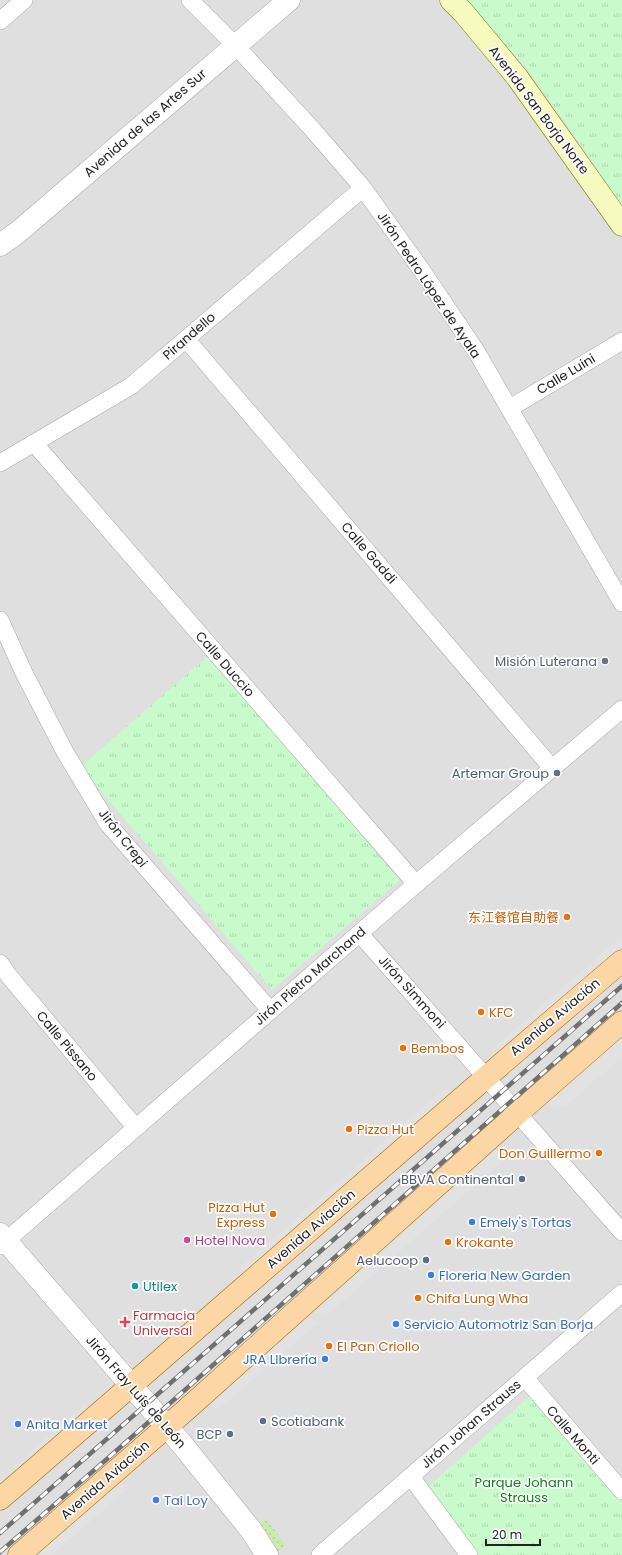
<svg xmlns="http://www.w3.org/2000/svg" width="622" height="1555" viewBox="0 0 622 1555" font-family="Poppins,'Noto Sans SC',sans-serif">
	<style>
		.residential { fill: #e0dfdf }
		.grass { fill: url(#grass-dots) }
		.park { fill: url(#park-tufts) }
		.parking { fill: #e2e2e2 }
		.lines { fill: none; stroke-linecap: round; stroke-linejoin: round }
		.minor-casing { stroke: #a9a9a9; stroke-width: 18 }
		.tertiary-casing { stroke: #a9a9a9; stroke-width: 23 }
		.secondary-casing { stroke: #707d05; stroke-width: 23 }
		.primary-casing { stroke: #a06b00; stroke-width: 23 }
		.minor { stroke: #fff; stroke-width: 17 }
		.tertiary { stroke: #fff; stroke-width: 22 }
		.secondary { stroke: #f7fabf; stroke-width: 22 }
		.primary { stroke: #fcd6a4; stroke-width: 22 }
		.rail-casing { stroke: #707070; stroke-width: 4.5 }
		.rail { stroke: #fff; stroke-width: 3; stroke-dasharray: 9; stroke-linecap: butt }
		.worship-dot { fill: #6b7280; stroke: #fff; stroke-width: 1.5 }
		.service-dot { fill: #5c6f8a; stroke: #fff; stroke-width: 1.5 }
		.food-dot { fill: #e8710a; stroke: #fff; stroke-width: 1.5 }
		.shop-dot { fill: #3f7fe0; stroke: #fff; stroke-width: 1.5 }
		.hotel-dot { fill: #d1479c; stroke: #fff; stroke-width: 1.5 }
		.culture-dot { fill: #0f9aa8; stroke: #fff; stroke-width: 1.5 }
		.health-dot { fill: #e0444e; stroke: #fff; stroke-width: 1.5 }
		.labels { text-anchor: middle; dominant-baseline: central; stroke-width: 3.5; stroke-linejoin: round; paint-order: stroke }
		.street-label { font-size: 13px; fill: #222; stroke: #fff }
		.worship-label { font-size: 13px; fill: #5b616d; stroke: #fff; text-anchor: end }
		.service-label { font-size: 13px; fill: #4e5e75; stroke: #fff; text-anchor: end }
		.food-label { font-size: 13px; fill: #c56008; stroke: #fff; text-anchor: start }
		.shop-label { font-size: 13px; fill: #366cbe; stroke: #fff; text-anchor: start }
		.hotel-label { font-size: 13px; fill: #b23c85; stroke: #fff; text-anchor: start }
		.culture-label { font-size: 13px; fill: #0d838f; stroke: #fff; text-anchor: start }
		.health-label { font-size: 13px; fill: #be3a42; stroke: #fff; text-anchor: start }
		.park-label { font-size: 13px; fill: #0c8416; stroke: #fff }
	</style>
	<defs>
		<pattern id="grass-dots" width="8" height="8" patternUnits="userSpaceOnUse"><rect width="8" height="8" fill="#cdebb0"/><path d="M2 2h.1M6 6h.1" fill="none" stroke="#b0c997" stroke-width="1.8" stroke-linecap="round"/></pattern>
		<pattern id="park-tufts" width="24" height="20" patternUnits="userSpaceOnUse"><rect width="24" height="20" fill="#c8facc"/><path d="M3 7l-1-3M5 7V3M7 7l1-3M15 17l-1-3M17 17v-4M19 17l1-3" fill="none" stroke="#acd6af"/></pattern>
	</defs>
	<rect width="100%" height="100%" fill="#f2efe9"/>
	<rect class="residential" x="0" y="0" width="622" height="1555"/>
	<polygon class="grass" points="266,1518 286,1545 278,1552 257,1525"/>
	<g class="park">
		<polygon points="464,0 622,0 622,208 594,163 525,66"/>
		<polygon points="208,656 400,880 272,990 80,767"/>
		<polygon points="531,1395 622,1503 622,1555 478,1555 427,1488"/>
	</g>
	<g class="parking">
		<polygon points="622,936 622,954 510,1052 493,1048"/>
		<polygon points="622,1034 622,1057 565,1107 543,1104"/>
		<polygon points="444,1089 461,1091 240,1279 241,1267"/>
		<polygon points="499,1147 515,1150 326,1316 314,1313"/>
		<polygon points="307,1317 319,1322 219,1409 204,1406"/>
		<polygon points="83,1406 96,1408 0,1492 0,1478"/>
		<polygon points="115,1482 130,1487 52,1555 34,1555"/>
	</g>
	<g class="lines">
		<defs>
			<g id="minor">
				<polyline points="190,0 235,45 313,130 363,188 425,275 476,351 622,603"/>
				<polyline points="0,21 24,0"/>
				<polyline points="186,339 552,768"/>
				<polyline points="510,408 622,341"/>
				<polyline points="34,443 416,884"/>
				<polyline points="0,463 131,386 363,188"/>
				<polyline points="0,620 24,673 65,752 108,824 270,1010"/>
				<polyline points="360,934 622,1232"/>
				<polyline points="0,963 9,976 136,1128"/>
				<polyline points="0,1246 416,884 622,709"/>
				<polyline points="525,1378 622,1491"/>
				<polyline points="411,1477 469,1555"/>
				<polyline points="320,1555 622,1293"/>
			</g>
			<g id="tertiary">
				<polyline points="0,245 17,233 289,0"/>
				<polyline points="0,1234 181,1443 251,1530 267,1555"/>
			</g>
			<polyline id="secondary" points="451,0 463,12 517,77 622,225"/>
			<g id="primary">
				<path d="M0,1499c208,-179 413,-361 622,-538"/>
				<polyline points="19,1555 187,1409 517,1114 622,1022"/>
			</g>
		</defs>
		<use href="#minor" class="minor-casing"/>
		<use href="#tertiary" class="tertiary-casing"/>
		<use href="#secondary" class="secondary-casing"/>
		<use href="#primary" class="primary-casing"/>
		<use href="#minor" class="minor"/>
		<use href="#tertiary" class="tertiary"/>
		<use href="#secondary" class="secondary"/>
		<use href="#primary" class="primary"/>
		<defs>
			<g id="rail">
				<polyline points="0,1533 622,986"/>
				<polyline points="0,1552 107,1459 622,1003"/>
			</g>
		</defs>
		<use href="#rail" class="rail-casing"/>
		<use href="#rail" class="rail"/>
	</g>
	<circle class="worship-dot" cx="605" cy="661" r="4"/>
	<g class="service-dot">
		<circle cx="557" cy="773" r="4"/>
		<circle cx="522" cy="1179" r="4"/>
		<circle cx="426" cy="1260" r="4"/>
		<circle cx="263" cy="1421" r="4"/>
		<circle cx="230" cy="1434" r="4"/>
	</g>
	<g class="food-dot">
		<circle cx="567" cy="917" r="4"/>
		<circle cx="481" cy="1012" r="4"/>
		<circle cx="403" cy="1048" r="4"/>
		<circle cx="349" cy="1129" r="4"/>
		<circle cx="599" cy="1153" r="4"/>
		<circle cx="273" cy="1214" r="4"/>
		<circle cx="448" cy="1242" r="4"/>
		<circle cx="418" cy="1298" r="4"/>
		<circle cx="329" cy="1346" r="4"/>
	</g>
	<g class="shop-dot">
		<circle cx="472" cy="1222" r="4"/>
		<circle cx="431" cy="1275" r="4"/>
		<circle cx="396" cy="1324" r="4"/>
		<circle cx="325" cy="1359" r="4"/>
		<circle cx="18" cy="1424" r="4"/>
		<circle cx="156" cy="1500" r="4"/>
	</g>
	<circle class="hotel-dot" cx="187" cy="1240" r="4"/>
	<circle class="culture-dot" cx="135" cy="1286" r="4"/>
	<path class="health-dot" d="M123 1316h4v4h4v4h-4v4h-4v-4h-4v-4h4z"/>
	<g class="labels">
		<g class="street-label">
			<text transform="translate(539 110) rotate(53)">Avenida San Borja Norte</text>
			<text transform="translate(145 123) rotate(-41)">Avenida de las Artes Sur</text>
			<text transform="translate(429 285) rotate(56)">Jirón Pedro López de Ayala</text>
			<text transform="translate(189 336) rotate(-41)">Pirandello</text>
			<text transform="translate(566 374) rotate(-31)">Calle Luini</text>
			<text transform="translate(369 553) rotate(49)">Calle Gaddi</text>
			<text transform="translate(225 664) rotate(49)">Calle Duccio</text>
			<text transform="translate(123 838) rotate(52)">Jirón Crepi</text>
			<text transform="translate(310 976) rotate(-41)">Jirón Pietro Marchand</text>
			<text transform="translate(412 992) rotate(48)">Jirón Simmoni</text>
			<text transform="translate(555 1017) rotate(-40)">Avenida Aviación</text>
			<text transform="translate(67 1046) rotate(50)">Calle Pissano</text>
			<text transform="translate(311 1229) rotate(-41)">Avenida Aviación</text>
			<text transform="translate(136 1392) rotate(49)">Jirón Fray Luís de León</text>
			<text transform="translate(471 1424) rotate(-41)">Jirón Johan Strauss</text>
			<text transform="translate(573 1435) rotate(49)">Calle Monti</text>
			<text transform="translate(105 1480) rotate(-41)">Avenida Aviación</text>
		</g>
		<g class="worship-label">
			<text x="597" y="661">Misión Luterana</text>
		</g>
		<g class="service-label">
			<text x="549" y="773">Artemar Group</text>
			<text x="514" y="1179">BBVA Continental</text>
			<text x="418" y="1260">Aelucoop</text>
			<text x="271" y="1421" text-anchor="start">Scotiabank</text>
			<text x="222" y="1434">BCP</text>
		</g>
		<g class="food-label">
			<text x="559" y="917" text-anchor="end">东江餐馆自助餐</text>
			<text x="489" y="1012">KFC</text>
			<text x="411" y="1048">Bembos</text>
			<text x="357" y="1129">Pizza Hut</text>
			<text x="591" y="1153" text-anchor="end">Don Guillermo</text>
			<text x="265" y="1207" text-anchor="end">Pizza Hut<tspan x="265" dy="15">Express</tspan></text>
			<text x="456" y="1242">Krokante</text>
			<text x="426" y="1298">Chifa Lung Wha</text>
			<text x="337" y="1346">El Pan Criollo</text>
		</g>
		<g class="shop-label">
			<text x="480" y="1222">Emely's Tortas</text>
			<text x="439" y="1275">Floreria New Garden</text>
			<text x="404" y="1324">Servicio Automotriz San Borja</text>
			<text x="317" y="1359" text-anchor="end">JRA LIbrería</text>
			<text x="26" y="1424">Anita Market</text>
			<text x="164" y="1500">Tai Loy</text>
		</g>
		<g class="hotel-label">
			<text x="195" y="1240">Hotel Nova</text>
		</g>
		<g class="culture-label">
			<text x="143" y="1286">Utilex</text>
		</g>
		<g class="health-label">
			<text x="133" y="1315">Farmacia<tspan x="133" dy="15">Universal</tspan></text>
		</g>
		<g class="park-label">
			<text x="524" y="1482">Parque Johann<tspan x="524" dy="15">Strauss</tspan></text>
		</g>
	</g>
	<path d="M486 1539v6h54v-6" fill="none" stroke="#222222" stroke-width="2"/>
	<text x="492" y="1539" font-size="12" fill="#222222" stroke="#ffffff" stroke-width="3" paint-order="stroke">20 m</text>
</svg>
